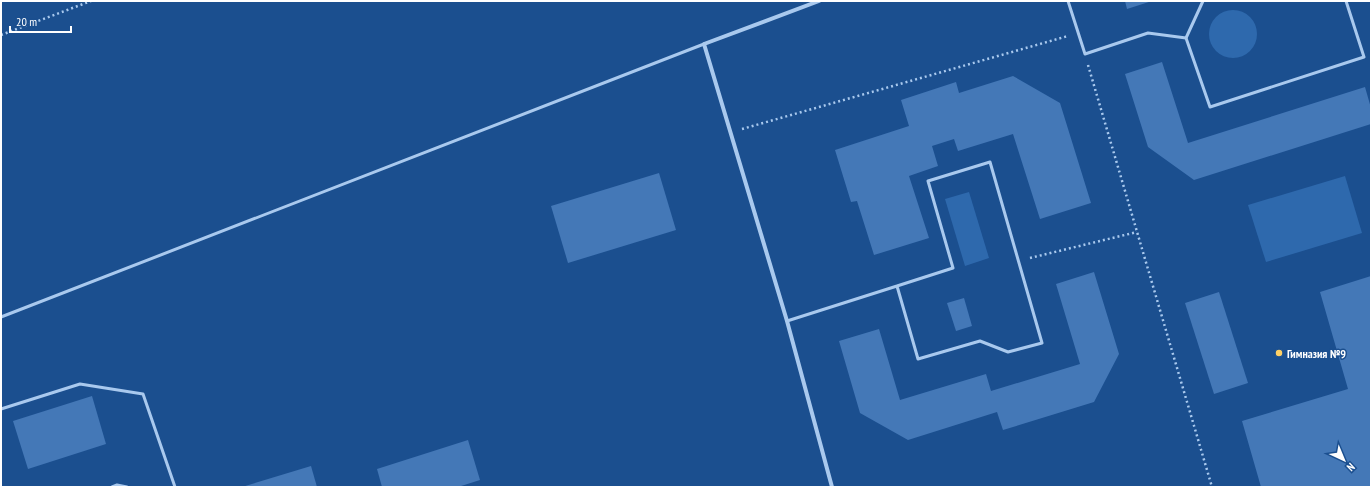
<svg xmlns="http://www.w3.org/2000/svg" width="1372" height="488" viewBox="0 0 1372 488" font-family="'PT Sans Narrow',sans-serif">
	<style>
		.green { fill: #2e69ad }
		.building { fill: #4478b7 }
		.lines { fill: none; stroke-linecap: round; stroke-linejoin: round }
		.path { stroke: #a9c9ee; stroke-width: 2.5; stroke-dasharray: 2 3; stroke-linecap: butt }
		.lane { stroke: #a9c9ee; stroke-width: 3 }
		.street { stroke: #a9c9ee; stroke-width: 4 }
		.poi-dot { fill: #ffd166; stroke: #1b4f8f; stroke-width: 1.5 }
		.labels { text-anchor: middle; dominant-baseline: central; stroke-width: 3; stroke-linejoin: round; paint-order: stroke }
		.poi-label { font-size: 12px; font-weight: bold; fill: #fff; stroke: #1b4f8f; text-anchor: start }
	</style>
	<rect width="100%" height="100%" fill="#1b4f8f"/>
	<g class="green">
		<circle cx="1233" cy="34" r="24"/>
		<polygon points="1345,176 1362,233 1266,262 1248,205"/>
		<polygon points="969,192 989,258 965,266 945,199"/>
	</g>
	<g class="building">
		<polygon points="1125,1 1152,1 1127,9"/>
		<polygon points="1162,62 1188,143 1365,87 1371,108 1371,124 1194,180 1148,147 1125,74"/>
		<polygon points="1013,76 1060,103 1091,203 1040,219 1013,134 958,151 954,139 932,146 938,166 909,176 929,238 874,255 857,201 851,202 835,150 909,126 901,100 956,82 959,93"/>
		<polygon points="659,173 676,230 568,263 551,206"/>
		<polygon points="1094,272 1119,354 1094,402 1003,430 997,412 908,440 860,413 839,341 879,329 900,400 986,374 991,391 1080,364 1056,284"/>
		<polygon points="1371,276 1371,487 1261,487 1242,421 1348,389 1320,292"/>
		<polygon points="1219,292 1248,383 1214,394 1185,303"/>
		<polygon points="964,298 972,326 956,331 947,303"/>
		<polygon points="92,396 106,444 28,469 13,421"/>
		<polygon points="468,440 480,480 458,487 382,487 377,469"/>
		<polygon points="311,466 317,487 242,487"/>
	</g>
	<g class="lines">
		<g class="path">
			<polyline points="1,35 91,1"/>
			<polyline points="1088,65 1212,487"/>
			<polyline points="742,129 1068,36"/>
			<polyline points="1030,258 1137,232"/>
		</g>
		<g class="lane">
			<polyline points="1068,1 1085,54 1148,33 1186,38"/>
			<polyline points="1203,1 1186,38 1210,107 1364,57 1346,1"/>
			<polyline points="1,317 704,44"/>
			<polyline points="787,321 897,286 918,359 980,341 1008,352 1042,343 990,162 928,181 953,268 897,286"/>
			<polyline points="1,409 80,384 143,394 175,487"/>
			<polyline points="112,487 117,485 127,487"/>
		</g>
		<polyline class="street" points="819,1 704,44 787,321 832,487"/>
	</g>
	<circle class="poi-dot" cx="1279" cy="353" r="4"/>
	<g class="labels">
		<g class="poi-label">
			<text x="1287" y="353">Гимназия №9</text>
		</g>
	</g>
	<rect width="1372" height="488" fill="none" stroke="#ffffff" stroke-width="4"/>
	<g transform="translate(1344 460) rotate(136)" stroke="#1b4f8f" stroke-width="3" paint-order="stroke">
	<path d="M0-3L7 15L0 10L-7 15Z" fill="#ffffff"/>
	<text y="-6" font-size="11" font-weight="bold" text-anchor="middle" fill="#ffffff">N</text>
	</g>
	<path d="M10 26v6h61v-6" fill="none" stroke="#ffffff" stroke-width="2"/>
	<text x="16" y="26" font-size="12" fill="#ffffff" stroke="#1b4f8f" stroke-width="3" paint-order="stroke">20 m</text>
</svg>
